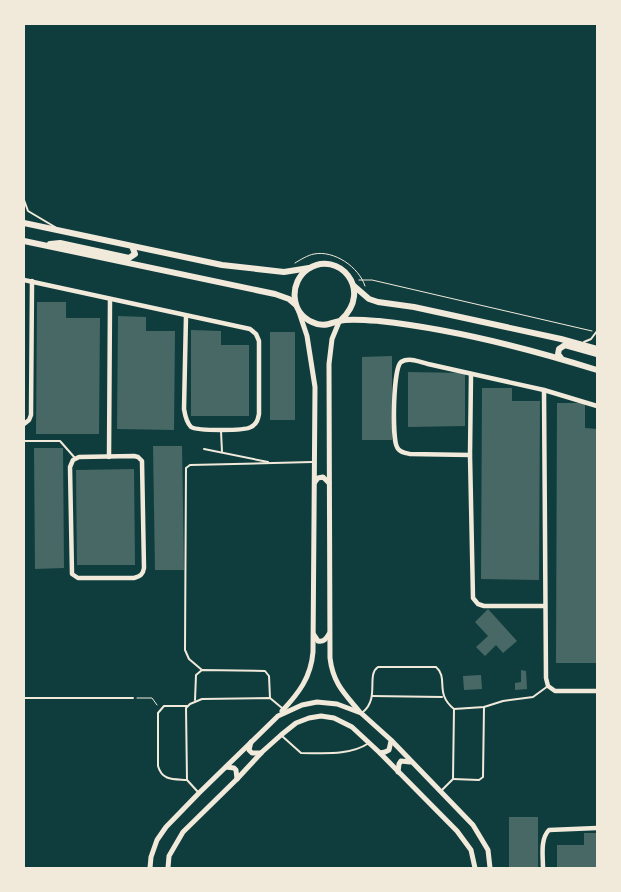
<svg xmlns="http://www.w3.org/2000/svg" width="621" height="892" viewBox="0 0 621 892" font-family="Poppins,sans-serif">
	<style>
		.building { fill: #486865 }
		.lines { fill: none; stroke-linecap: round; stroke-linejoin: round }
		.path { stroke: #f1e9da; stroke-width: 1 }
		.service { stroke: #f1e9da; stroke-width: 2 }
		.minor { stroke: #f1e9da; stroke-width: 4.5 }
		.tertiary { stroke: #f1e9da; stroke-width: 5 }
		.secondary { stroke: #f1e9da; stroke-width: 6 }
	</style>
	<rect width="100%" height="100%" fill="#0f3d3e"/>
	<g class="building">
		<polygon points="37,302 66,302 66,318 100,318 99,434 36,434"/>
		<polygon points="118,316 146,317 146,331 175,331 174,430 117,429"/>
		<polygon points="191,330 221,331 221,345 249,345 249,416 191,416"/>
		<rect x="270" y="332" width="25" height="88"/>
		<polygon points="392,356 392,440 362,440 362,357"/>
		<polygon points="408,372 465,373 465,426 408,427"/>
		<polygon points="482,388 512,388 512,401 540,401 539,580 481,579"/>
		<polygon points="557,403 585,403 585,428 597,429 597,663 556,663"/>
		<polygon points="153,446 182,446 184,570 155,570"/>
		<polygon points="34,448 63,448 64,568 35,569"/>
		<polygon points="134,469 135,565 77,565 76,470"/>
		<polygon points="488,609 517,641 503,653 496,645 485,656 476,647 488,636 475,622"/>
		<polygon points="521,670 526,671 527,689 515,690 515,683 521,682"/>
		<polygon points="481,675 482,689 464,690 463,676"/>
		<rect x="509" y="817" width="29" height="51"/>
		<polygon points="584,833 597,833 597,868 557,868 557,845 584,845"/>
	</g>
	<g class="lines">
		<g class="path">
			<path d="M295,263c5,-3 13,-8 19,-9 20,-4 45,13 51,32"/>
			<polyline points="359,280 372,280 592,331"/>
			<polyline points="137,698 152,698 157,705"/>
		</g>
		<g class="service">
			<polyline points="24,140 24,149"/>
			<polyline points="24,200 28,211 55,227"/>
			<polyline points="584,342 591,339 597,331"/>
			<polyline points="221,431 222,452"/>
			<polyline points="24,441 60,441 75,458"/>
			<polyline points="204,449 268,462"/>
			<polyline points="202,670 189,659 185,650 186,468 190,465 312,462"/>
			<polyline points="372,696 442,697"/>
			<polyline points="24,698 133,698"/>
			<polyline points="195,700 196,675 202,670 265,671 269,676 270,698"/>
			<path d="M363,712c17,-14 3,-37 15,-45h58c13,11 -2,26 18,42l30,-2 19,-6 30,-4 15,-11"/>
			<path d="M282,736l19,17c23,0 48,3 68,-10"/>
			<polyline points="453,779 479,780 483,777 484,707"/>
			<path d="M187,780c-13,-1 -25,1 -29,-14v-53l6,-7h23"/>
			<polyline points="442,790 453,779 454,709"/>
			<polyline points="198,792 187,780 186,708 190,704 202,699 270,698 282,708"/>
		</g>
		<g class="minor">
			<path d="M24,280l226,49 6,5 3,7v73c-1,5 -2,10 -8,13 -6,4 -54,4 -60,0 -5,-5 -6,-12 -7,-18l2,-93"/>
			<polyline points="471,374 470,455 473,598 478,604 484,606 545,606"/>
			<polyline points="544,390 546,678 548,686 555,691 597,691"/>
			<polyline points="24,424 29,420 31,415 32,281"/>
			<path d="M470,455l-60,-1c-5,-1 -11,-2 -13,-7 -5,-9 -4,-79 4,-85 8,-5 19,0 27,2l116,26 53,16"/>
			<path d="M79,457l55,-1 4,1 4,4 2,107c-1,6 -3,8 -10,10h-56l-6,-4 -2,-107 3,-7z"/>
			<polyline points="109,457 110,299"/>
			<path d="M543,868c0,-12 -3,-29 6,-38l48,-2"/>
		</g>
		<g class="tertiary">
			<path d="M339,322l-7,17 -3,25 1,294c3,25 14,35 29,53"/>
			<polyline points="315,482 318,478 323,477 329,483"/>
			<path d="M314,635l4,6c6,1 8,-2 11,-7"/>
			<path d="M282,711c17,-18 29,-34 31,-59l2,-265 -8,-51 -8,-24"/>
			<polyline points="251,742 249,750 252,753 261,753"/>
			<polyline points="380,753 385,752 389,750 391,741"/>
			<polyline points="226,767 234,768 236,770 237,779"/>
			<polyline points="398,772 399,764 401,761 410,762"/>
			<polyline points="150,868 151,857 157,840 166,827 199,793 278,716 302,705 317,702 337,704 361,713 391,740 473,825 488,850 490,868"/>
			<polyline points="168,868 169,856 183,832 237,779 262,752 281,735 296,723 309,718 321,716 334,718 352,727 380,753 457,831 471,850 475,868"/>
		</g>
		<g class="secondary">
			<polyline points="24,223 222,265 284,272 309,268"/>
			<polyline points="24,241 275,294 289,299 296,305"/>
			<polyline points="50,244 60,243 129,258 135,254 132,246"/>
			<polyline points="354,286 369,299 378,302 414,307 561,339 597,349"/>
			<path d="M341,320c33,-30 -3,-71 -33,-51 -19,13 -18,43 4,53 14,7 20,-1 33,-2 11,-1 22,0 34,1 73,8 148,27 218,49"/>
			<polyline points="561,358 558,354 559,349 565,345 597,354"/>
		</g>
	</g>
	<rect width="621" height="892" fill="none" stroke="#f1e9da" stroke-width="50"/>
</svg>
